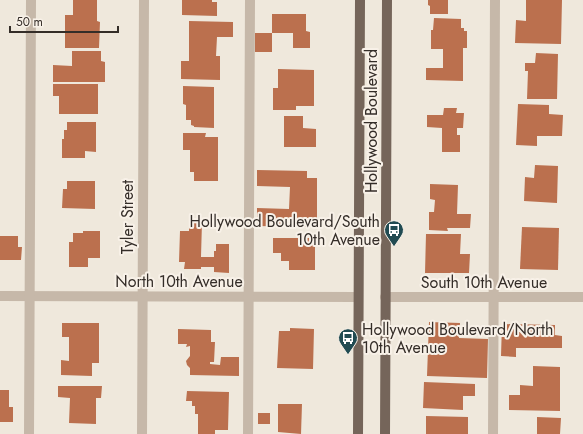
<svg xmlns="http://www.w3.org/2000/svg" width="583" height="434" viewBox="0 0 583 434" font-family="Jost,sans-serif">
	<style>
		.building { fill: #bb704e }
		.lines { fill: none; stroke-linecap: round; stroke-linejoin: round }
		.minor { stroke: #c6b8a9; stroke-width: 10 }
		.major { stroke: #75655a; stroke-width: 10 }
		.labels { text-anchor: middle; dominant-baseline: central; stroke-width: 4; stroke-linejoin: round; paint-order: stroke }
		.street-label { font-size: 16px; fill: #342d28; stroke: #f8f1e8 }
		.poi-label { font-size: 16px; fill: #342d28; stroke: #f8f1e8; text-anchor: end }
	</style>
	<rect width="100%" height="100%" fill="#efe8dc"/>
	<g class="building">
		<polygon points="73,0 97,0 97,21 100,22 99,48 65,48 65,15 73,15"/>
		<polygon points="182,0 212,0 212,2 217,2 217,16 182,15"/>
		<polygon points="428,0 448,0 448,14 430,14 430,6 428,5"/>
		<polygon points="526,0 562,0 561,44 515,43 516,20 526,21"/>
		<polygon points="272,14 306,14 306,31 310,32 310,48 293,48 293,33 272,33"/>
		<polygon points="434,18 461,19 461,28 464,28 464,31 467,31 467,48 463,48 463,81 426,80 426,68 443,68 443,49 431,49 431,30 433,30"/>
		<polygon points="189,21 233,22 233,37 217,37 216,56 220,56 220,80 181,79 181,61 189,61"/>
		<rect x="255" y="33" width="17" height="19"/>
		<polygon points="72,51 101,51 101,61 105,62 105,82 53,82 53,65 72,66"/>
		<polygon points="536,53 558,54 557,99 527,99 528,71 525,71 525,63 535,63"/>
		<polygon points="278,69 314,70 314,106 296,106 296,110 273,110 273,88 278,88"/>
		<polygon points="53,84 98,84 98,114 59,114 59,96 53,96"/>
		<polygon points="183,86 214,87 214,128 194,127 194,126 191,125 191,120 186,120 186,105 183,104"/>
		<polygon points="518,104 549,105 549,114 563,115 562,136 537,136 537,146 516,145"/>
		<polygon points="444,108 457,108 456,113 464,113 463,128 457,128 457,135 460,135 460,152 442,152 442,128 427,127 427,115 443,115"/>
		<polygon points="284,116 303,116 303,128 316,129 316,147 284,147"/>
		<polygon points="67,122 96,122 96,152 85,151 85,158 62,158 62,139 64,139 64,130 67,130"/>
		<polygon points="183,133 206,133 205,137 218,137 218,181 194,181 194,172 190,172 190,150 183,150"/>
		<polygon points="535,165 558,166 557,203 524,201 525,177 534,178"/>
		<polygon points="257,170 307,171 307,178 317,178 317,218 307,218 307,227 257,226 257,208 289,209 290,187 257,186"/>
		<polygon points="67,181 95,181 95,209 62,208 63,189 67,189"/>
		<polygon points="430,184 458,185 457,214 471,214 470,228 447,228 448,231 429,230 429,212 434,212 435,200 430,199"/>
		<polygon points="189,222 202,222 201,257 214,257 214,251 216,251 216,244 229,244 229,273 214,272 214,267 201,267 201,269 184,269 185,262 179,262 180,231 189,231"/>
		<polygon points="522,227 559,228 558,270 520,269"/>
		<polygon points="83,231 100,231 100,258 88,258 88,267 69,267 69,242 73,242 73,233 83,233"/>
		<polygon points="426,234 461,234 460,254 470,254 469,273 425,273"/>
		<polygon points="0,236 18,236 18,247 22,247 21,260 0,260"/>
		<polygon points="273,238 315,238 315,270 289,270 289,261 281,261 281,253 273,253"/>
		<polygon points="429,322 460,323 459,338 488,339 487,378 427,376"/>
		<polygon points="62,323 99,323 99,363 92,363 92,376 61,375 61,360 69,361 69,337 62,337"/>
		<polygon points="502,324 555,325 555,335 562,336 562,348 516,348 516,357 501,356"/>
		<polygon points="290,328 314,329 313,369 277,368 279,331 290,331"/>
		<polygon points="178,329 211,330 211,342 215,342 214,362 210,362 210,364 220,365 221,357 239,357 239,376 190,375 190,368 187,365 186,361 190,356 190,346 186,347 187,344 178,344"/>
		<polygon points="533,366 560,367 560,411 509,410 509,395 520,395 520,385 533,386"/>
		<polygon points="424,382 475,384 475,396 463,396 463,410 423,408"/>
		<polygon points="58,386 102,386 101,398 96,398 96,424 69,423 70,398 58,397"/>
		<polygon points="0,390 9,390 9,407 13,407 13,422 0,422"/>
		<polygon points="187,391 229,392 228,430 215,430 215,434 198,434 198,414 195,414 195,406 192,406 192,401 186,401"/>
		<polygon points="278,404 302,404 301,434 278,432"/>
		<rect x="258" y="413" width="12" height="11"/>
		<polygon points="426,416 468,417 468,434 426,434"/>
		<polygon points="537,417 561,418 560,434 537,434"/>
	</g>
	<g class="lines">
		<g class="minor">
			<polyline points="0,296 358,297"/>
			<polyline points="385,297 583,297"/>
			<polyline points="29,434 31,0"/>
			<polyline points="142,434 144,0"/>
			<polyline points="248,434 250,0"/>
			<polyline points="493,434 495,0"/>
		</g>
		<g class="major">
			<polyline points="358,434 360,0"/>
			<polyline points="385,434 387,0"/>
		</g>
	</g>
	<defs>
		<symbol id="bus-pin" viewBox="-11 -11 22 30"><path d="M0 17L-7.5 6A9.5 9.5 0 1 1 7.5 6Z" fill="#214b52" stroke="#f8f1e8"/><path d="M-5-6H5V4H4V6H2V4H-2V6H-4V4H-5ZM-3.5-4V0h7V-4ZM-3.5 1.2v1.5H-2V1.2ZM2 1.2v1.5H3.5V1.2Z" fill="#fff"/></symbol>
	</defs>
	<g fill-rule="evenodd">
		<use href="#bus-pin" x="383" y="219" width="22" height="30"/>
		<use href="#bus-pin" x="337" y="327" width="22" height="30"/>
	</g>
	<g class="labels">
		<g class="street-label">
			<text transform="translate(371 121) rotate(-90)">Hollywood Boulevard</text>
			<text transform="translate(127 217) rotate(-90)">Tyler Street</text>
			<text x="179" y="281">North 10th Avenue</text>
			<text x="484" y="282">South 10th Avenue</text>
		</g>
		<g class="poi-label">
			<text x="380" y="221">Hollywood Boulevard/South<tspan x="380" dy="18">10th Avenue</tspan></text>
			<text x="362" y="329" text-anchor="start">Hollywood Boulevard/North<tspan x="362" dy="18">10th Avenue</tspan></text>
		</g>
	</g>
	<path d="M10 26v6h108v-6" fill="none" stroke="#342d28" stroke-width="2"/>
	<text x="16" y="26" font-size="12" fill="#342d28" stroke="#f8f1e8" stroke-width="3" paint-order="stroke">50 m</text>
</svg>
